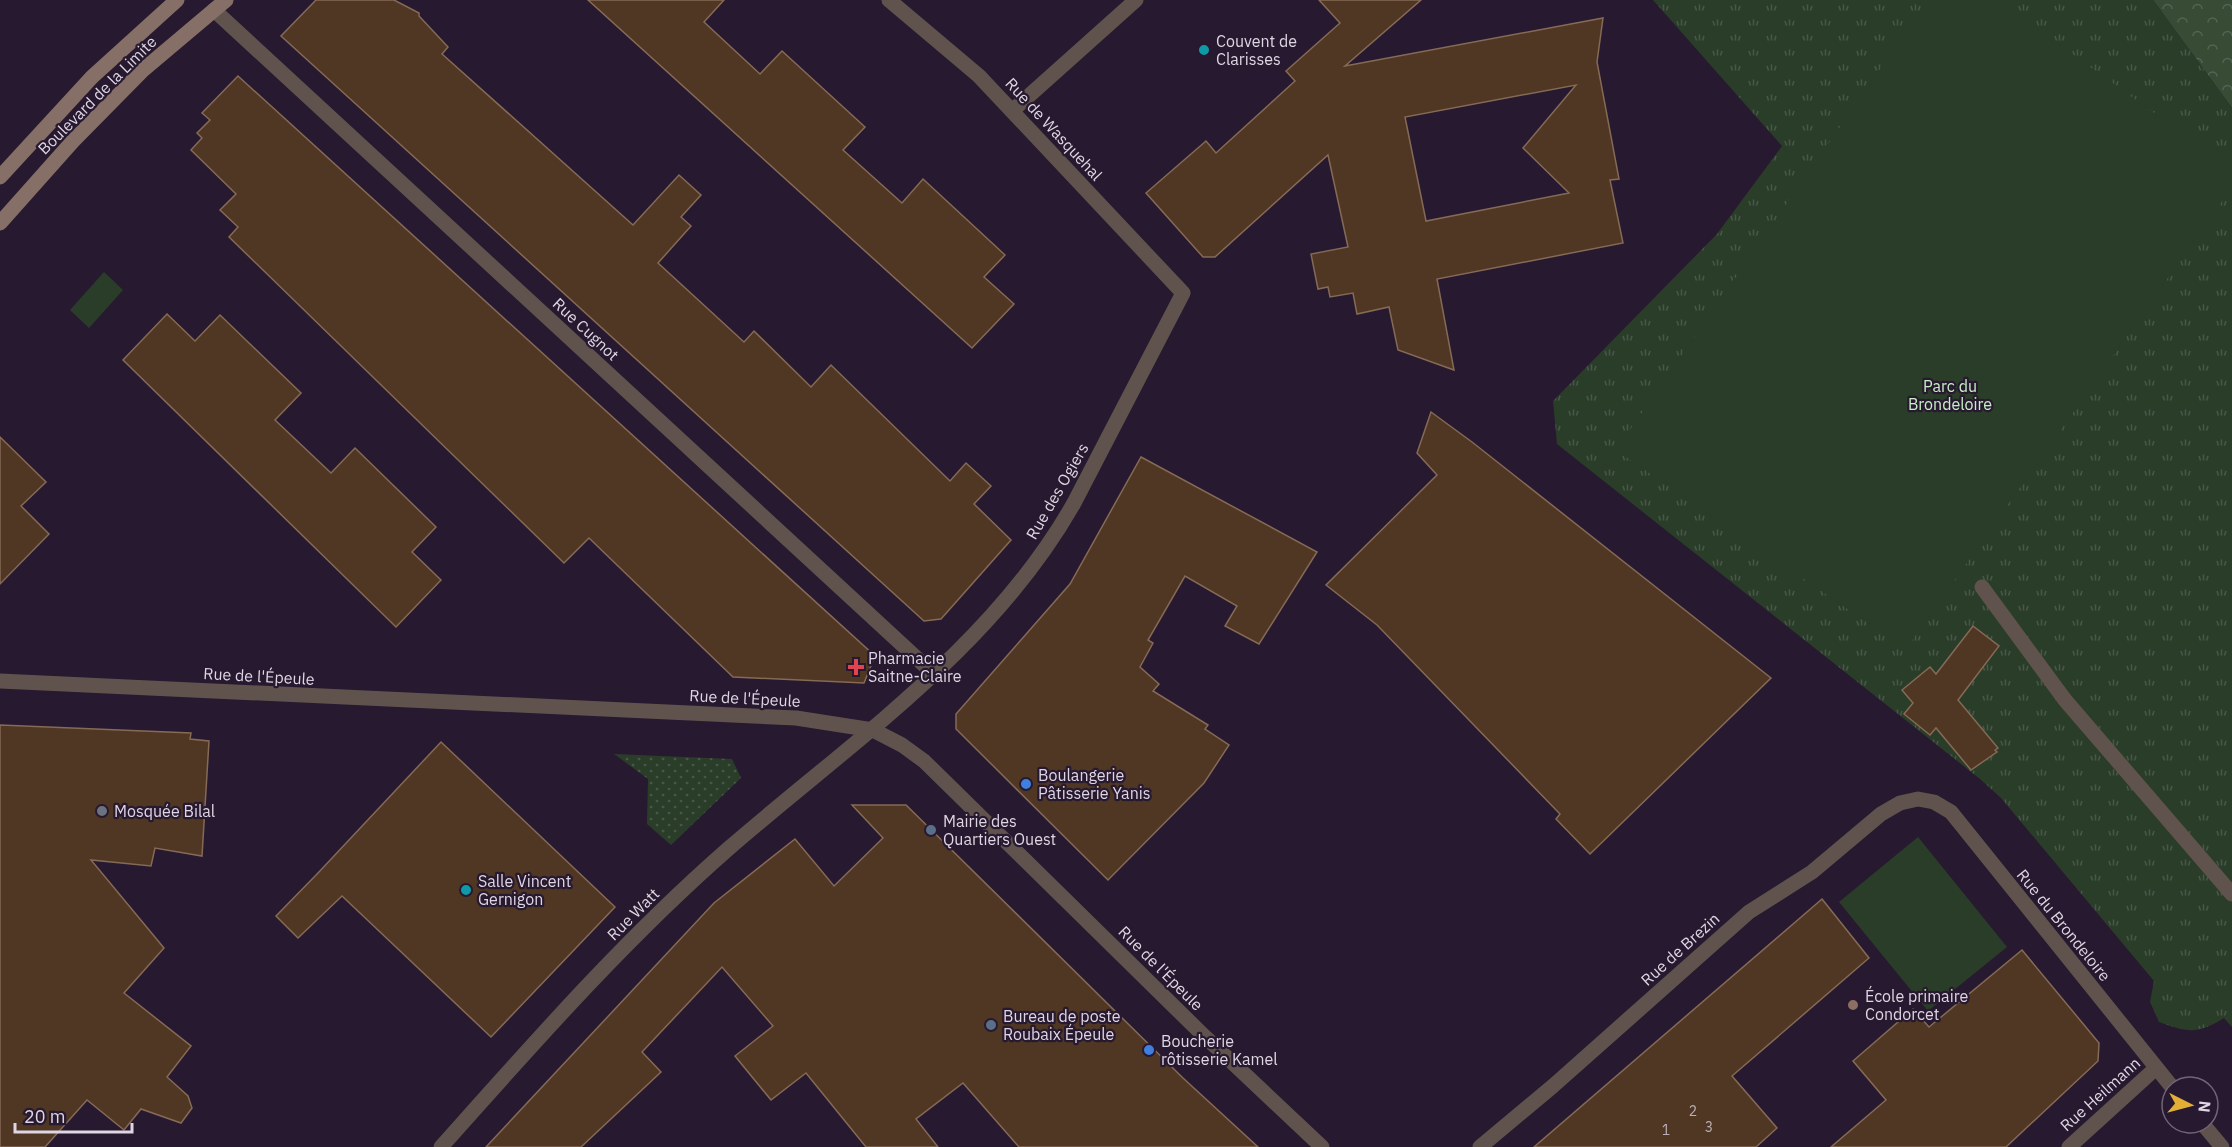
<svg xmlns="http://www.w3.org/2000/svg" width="2232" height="1147" viewBox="0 0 2232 1147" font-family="'IBM Plex Sans',sans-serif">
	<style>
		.grass { fill: url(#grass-dots) }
		.forest { fill: url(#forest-crowns) }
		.park { fill: url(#park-tufts) }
		.pitch { fill: #2a3d29 }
		.building { fill: #4f3724; stroke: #856a56; stroke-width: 1.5; fill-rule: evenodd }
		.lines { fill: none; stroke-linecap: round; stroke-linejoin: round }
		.pedestrian { stroke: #60534d; stroke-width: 15 }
		.minor { stroke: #60534d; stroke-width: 15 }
		.tertiary { stroke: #60534d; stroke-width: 15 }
		.secondary { stroke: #856f66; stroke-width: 15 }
		.culture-dot { fill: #0f9aa8; stroke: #27192f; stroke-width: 2 }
		.health-dot { fill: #e0444e; stroke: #27192f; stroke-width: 2 }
		.shop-dot { fill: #3f7fe0; stroke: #27192f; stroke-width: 2 }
		.worship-dot { fill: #6b7280; stroke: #27192f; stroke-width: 2 }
		.service-dot { fill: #5c6f8a; stroke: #27192f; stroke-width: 2 }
		.education-dot { fill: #8d6e63; stroke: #27192f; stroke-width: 2 }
		.labels { text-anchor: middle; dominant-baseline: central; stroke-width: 4.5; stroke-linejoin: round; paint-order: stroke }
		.number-label { font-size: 14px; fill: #bbaeb4 }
		.poi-label { font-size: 16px; fill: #dfd6e4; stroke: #27192f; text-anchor: start }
		.street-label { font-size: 16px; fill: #dfd6e4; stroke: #27192f }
		.park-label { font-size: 16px; fill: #c6f0c3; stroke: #27192f }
	</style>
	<defs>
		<pattern id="grass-dots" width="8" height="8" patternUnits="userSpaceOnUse" patternTransform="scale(1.5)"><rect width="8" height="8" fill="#2a3d29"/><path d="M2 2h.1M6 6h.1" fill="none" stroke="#485848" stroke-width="1.8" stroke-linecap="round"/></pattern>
		<pattern id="forest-crowns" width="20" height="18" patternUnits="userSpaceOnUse" patternTransform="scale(1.5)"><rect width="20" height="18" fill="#374b35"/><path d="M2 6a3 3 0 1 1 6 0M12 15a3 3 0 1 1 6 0" fill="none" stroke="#546452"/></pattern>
		<pattern id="park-tufts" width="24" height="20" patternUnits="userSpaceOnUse" patternTransform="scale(1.5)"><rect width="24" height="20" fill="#2a3d29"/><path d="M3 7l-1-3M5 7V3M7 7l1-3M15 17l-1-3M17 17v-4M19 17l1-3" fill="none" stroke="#485848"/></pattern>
	</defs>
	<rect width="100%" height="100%" fill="#27192f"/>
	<polygon class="grass" points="614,754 732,759 741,778 671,845 647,824 648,779"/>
	<polygon class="forest" points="2153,0 2232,0 2232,108"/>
	<path class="park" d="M1653,0h500l79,108v919l-8,-9c-26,16 -36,15 -65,4l-9,-20 4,-21 -153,-183 -21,-19 -423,-335 -4,-43 164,-167 65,-88z"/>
	<g class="pitch">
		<polygon points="1928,0 1997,0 2232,169 2232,187 1906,649 1616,450"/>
		<polygon points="104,272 123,290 89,328 70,310"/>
		<polygon points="1918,837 2007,947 1928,1011 1839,902"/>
	</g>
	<g class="building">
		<polygon points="316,0 394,0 419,13 419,16 448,47 442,54 633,225 679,175 701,195 681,217 691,226 658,263 744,342 754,331 811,387 831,365 950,481 966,463 991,486 974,504 1011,540 941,619 924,621 281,36"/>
		<polygon points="588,0 724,0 704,22 760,74 782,51 865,127 843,150 902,203 923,179 1005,255 984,277 1014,304 972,348"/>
		<path d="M1319,0h102l-76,66 258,-48 -6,44 22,117 -9,1 13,63 -186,36 17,91 -56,-20 -9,-43 -32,7 -4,-21 -23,4 -2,-10 -10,2 -7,-35 37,-7 -20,-92 -113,102h-12l-57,-64 60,-52 10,12 79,-72 -9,-10 54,-48zM1576,85l-53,63 46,45 -143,28 -21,-104z"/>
		<polygon points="238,76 875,656 864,683 733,677 589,538 564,563 229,237 238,227 220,210 236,194 191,150 202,138 197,133 210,120 202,113"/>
		<polygon points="167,314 195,341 220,315 301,393 275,420 331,473 355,448 436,527 412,552 441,580 396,627 123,360"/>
		<polygon points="1431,412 1472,442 1771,678 1590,854 1556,819 1560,814 1377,625 1326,585 1437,475 1417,453"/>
		<polygon points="0,437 46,482 21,506 49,534 0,584"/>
		<polygon points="1141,457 1317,552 1259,644 1225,626 1237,606 1185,576 1148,640 1153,643 1140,667 1159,684 1153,691 1208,725 1205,729 1229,745 1204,783 1108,880 956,729 956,714 1070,584"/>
		<polygon points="1973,626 1999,646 1958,700 1998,748 1995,750 1997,752 1971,770 1936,728 1930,735 1904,714 1913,703 1902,690 1930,667 1936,674"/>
		<polygon points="0,725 191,733 190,739 209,741 202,856 155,848 151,866 91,860 164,948 124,993 191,1046 167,1077 188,1096 192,1108 181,1123 141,1109 124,1130 87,1100 45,1147 0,1147"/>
		<polygon points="441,742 615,907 491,1037 342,896 298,938 276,916 318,873"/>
		<polygon points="852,805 906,805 1183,1078 1258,1147 1019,1147 963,1083 916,1119 938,1147 866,1147 806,1073 771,1100 735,1056 773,1026 722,967 642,1052 661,1072 581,1147 486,1147 714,903 795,839 834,886 883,838"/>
		<polygon points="1822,899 1869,958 1732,1076 1777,1128 1756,1147 1534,1147"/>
		<polygon points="2022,950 2099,1043 2098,1061 2006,1147 1831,1147 1886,1100 1853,1061 1913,1009 1929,1027"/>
	</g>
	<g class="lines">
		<polyline class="pedestrian" points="1982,587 2065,700 2232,894"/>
		<g class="minor">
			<polyline points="214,10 935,675"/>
			<polyline points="1012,111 1136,0"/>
			<polyline points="2202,1123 2222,1147"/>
			<path d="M441,1147c92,-103 183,-207 287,-298 123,-107 264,-201 346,-346l109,-210 -204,-217 -90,-76"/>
			<polyline points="1480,1147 1553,1086 1749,912 1812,872 1881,814 1900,803 1918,799 1934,802 1951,812 2172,1087"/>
			<polyline points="2069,1147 2156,1068"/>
		</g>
		<polyline class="tertiary" points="0,681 796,718 873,730 902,745 924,761 1200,1032 1322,1147"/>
		<g class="secondary">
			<polyline points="0,177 92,77 177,0"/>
			<polyline points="0,223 73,141 143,70 226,0"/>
		</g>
	</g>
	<g class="culture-dot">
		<circle cx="1204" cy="50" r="6"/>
		<circle cx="466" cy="890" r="6"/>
	</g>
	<path class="health-dot" d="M853 658h6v6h6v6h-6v6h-6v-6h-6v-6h6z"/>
	<g class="shop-dot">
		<circle cx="1026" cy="784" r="6"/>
		<circle cx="1149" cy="1050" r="6"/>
	</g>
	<circle class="worship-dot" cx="102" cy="811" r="6"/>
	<g class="service-dot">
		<circle cx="931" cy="830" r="6"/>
		<circle cx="991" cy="1025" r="6"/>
	</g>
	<circle class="education-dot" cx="1853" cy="1005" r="6"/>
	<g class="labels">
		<g class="number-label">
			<text x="1693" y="1111">2</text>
			<text x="1709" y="1127">3</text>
			<text x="1666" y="1130">1</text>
		</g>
		<g class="poi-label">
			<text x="1216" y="41">Couvent de<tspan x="1216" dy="18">Clarisses</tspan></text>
			<text x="868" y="658">Pharmacie<tspan x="868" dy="18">Saitne-Claire</tspan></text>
			<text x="1038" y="775">Boulangerie<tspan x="1038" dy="18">Pâtisserie Yanis</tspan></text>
			<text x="114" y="811">Mosquée Bilal</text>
			<text x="943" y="821">Mairie des<tspan x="943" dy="18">Quartiers Ouest</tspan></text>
			<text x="478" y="881">Salle Vincent<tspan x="478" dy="18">Gernigon</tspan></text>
			<text x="1865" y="996">École primaire<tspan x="1865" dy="18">Condorcet</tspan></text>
			<text x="1003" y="1016">Bureau de poste<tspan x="1003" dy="18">Roubaix Épeule</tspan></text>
			<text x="1161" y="1041">Boucherie<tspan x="1161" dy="18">rôtisserie Kamel</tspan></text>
		</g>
		<g class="street-label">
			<text transform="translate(97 95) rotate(-45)">Boulevard de la Limite</text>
			<text transform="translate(1054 129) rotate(47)">Rue de Wasquehal</text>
			<text transform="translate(586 329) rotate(43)">Rue Cugnot</text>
			<text transform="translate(1057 491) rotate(-60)">Rue des Ogiers</text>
			<text transform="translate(259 676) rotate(3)">Rue de l'Épeule</text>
			<text transform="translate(745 698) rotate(3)">Rue de l'Épeule</text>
			<text transform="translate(633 914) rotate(-45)">Rue Watt</text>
			<text transform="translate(2064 925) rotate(51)">Rue du Brondeloire</text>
			<text transform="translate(1680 949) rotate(-42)">Rue de Brezin</text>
			<text transform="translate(1161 968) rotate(45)">Rue de l'Épeule</text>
			<text transform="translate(2100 1094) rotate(-42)">Rue Heilmann</text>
		</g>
		<g class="park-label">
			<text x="1950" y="386">Parc du<tspan x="1950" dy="18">Brondeloire</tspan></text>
		</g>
	</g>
	<g transform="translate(2190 1105) rotate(96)"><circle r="28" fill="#27192f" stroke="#716577" stroke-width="1.5"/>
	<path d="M0-4.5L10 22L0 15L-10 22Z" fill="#e3ae35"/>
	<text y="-9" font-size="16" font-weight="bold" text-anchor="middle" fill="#dfd6e4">N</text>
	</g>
	<path d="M15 1123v9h117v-9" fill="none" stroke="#dfd6e4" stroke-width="3"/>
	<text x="24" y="1123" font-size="18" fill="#dfd6e4" stroke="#27192f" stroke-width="4.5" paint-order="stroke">20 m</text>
</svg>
